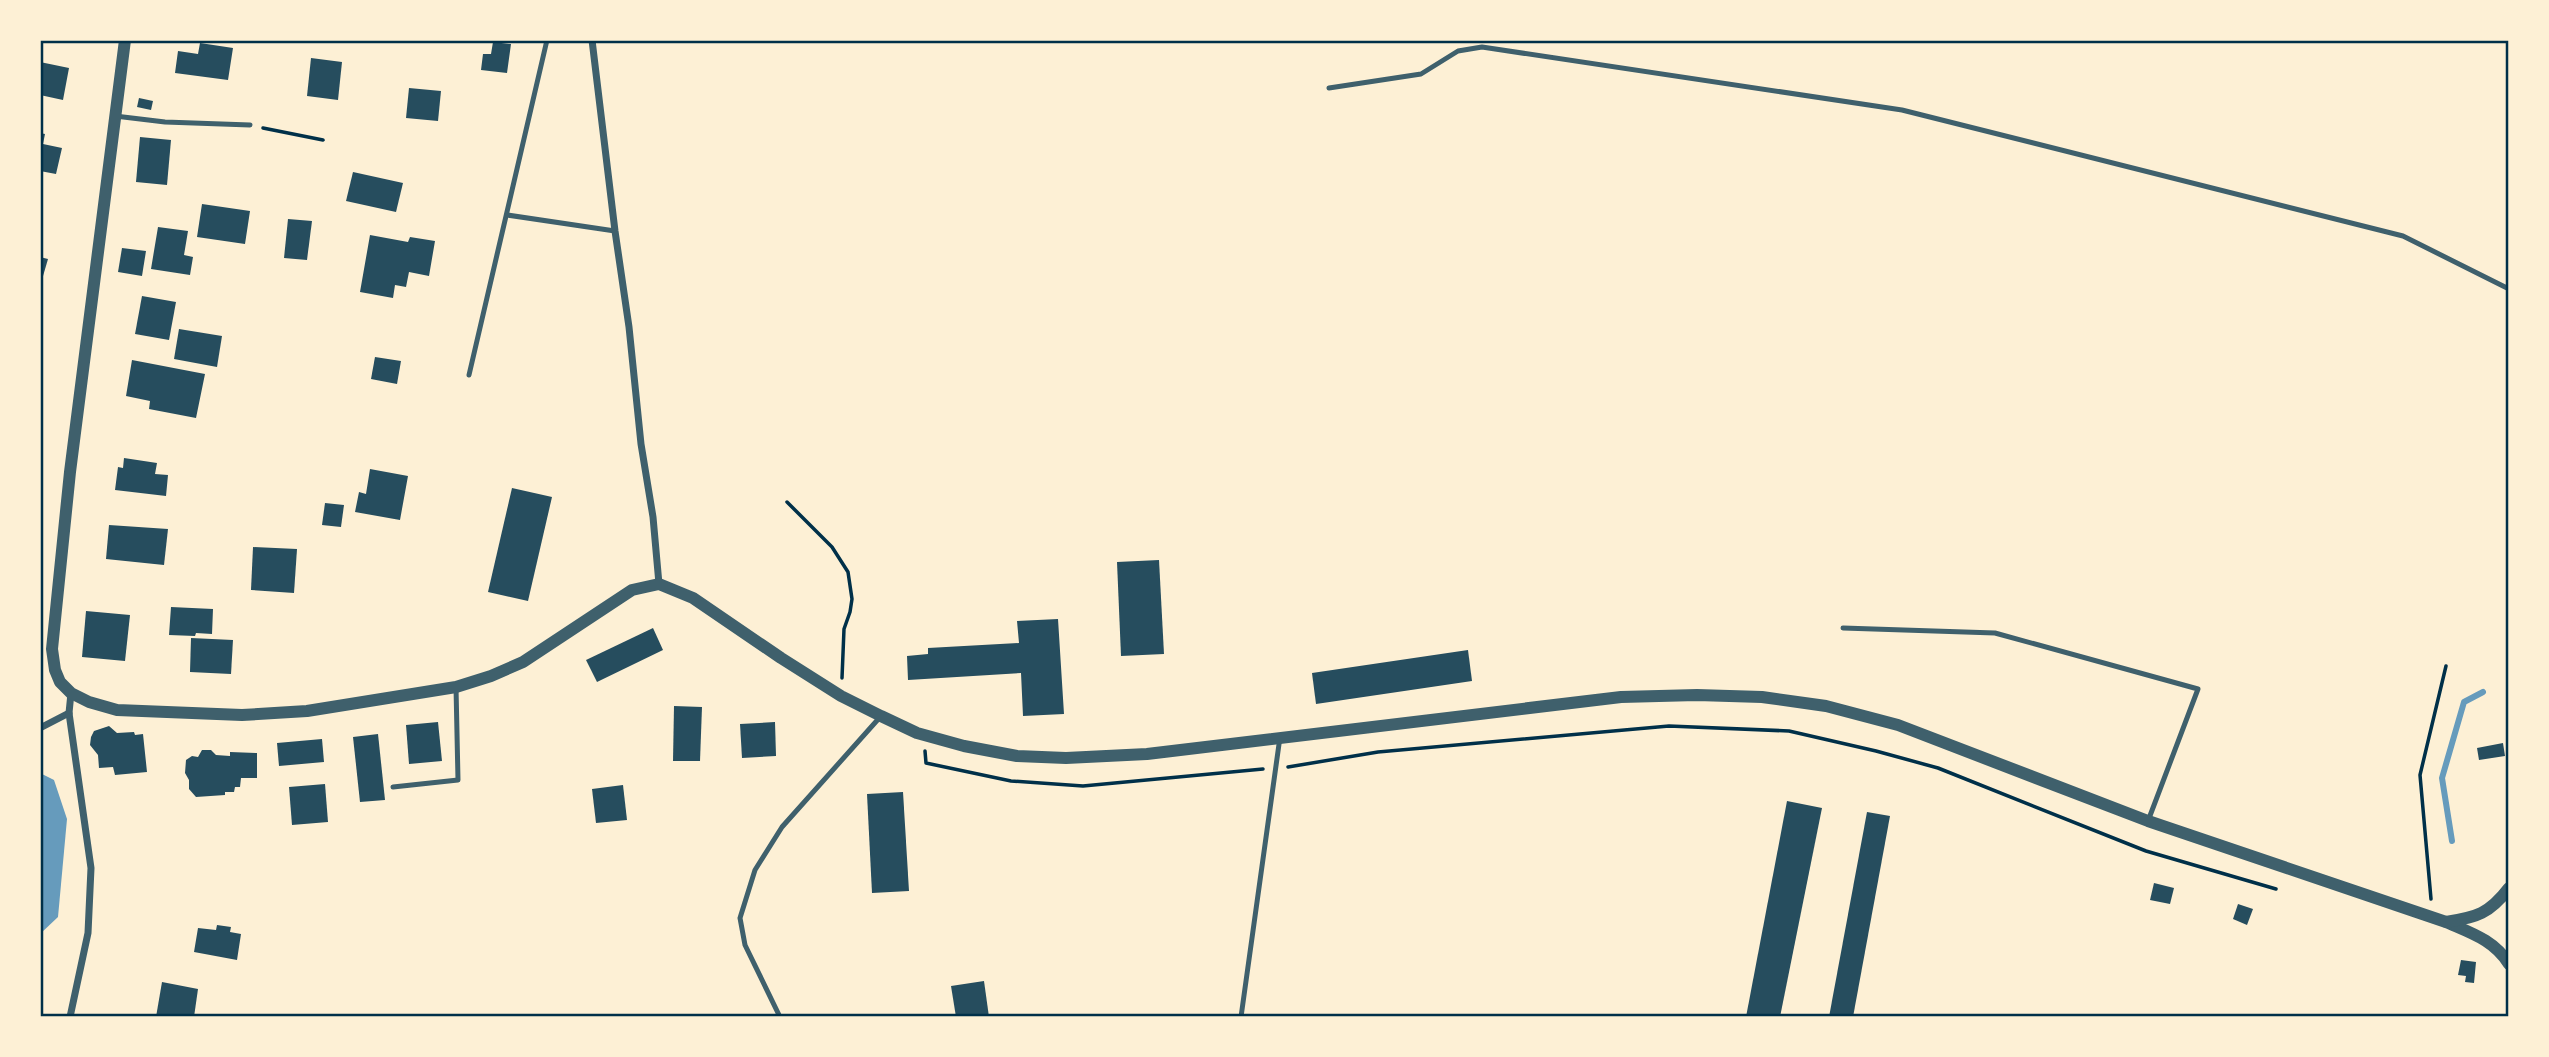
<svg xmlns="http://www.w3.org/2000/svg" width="2549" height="1057" viewBox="0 0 2549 1057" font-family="'DejaVu Sans',sans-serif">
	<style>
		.water { fill: #669bbc }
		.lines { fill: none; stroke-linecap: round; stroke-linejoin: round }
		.stream { stroke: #669bbc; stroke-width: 6 }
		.building { fill: #264d5e }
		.path { stroke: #003049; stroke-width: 3.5 }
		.service { stroke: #3f606c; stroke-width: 5 }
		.minor { stroke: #3f606c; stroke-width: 7 }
		.tertiary { stroke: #3f606c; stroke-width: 12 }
		.neatline { fill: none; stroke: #003049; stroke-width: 2.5 }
	</style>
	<rect width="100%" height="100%" fill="#fdf0d5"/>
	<polygon class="water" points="40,773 54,780 67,819 58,917 40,934"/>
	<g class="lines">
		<polyline class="stream" points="2452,841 2442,778 2464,702 2483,692"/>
	</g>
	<g class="building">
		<polygon points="493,42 511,44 507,73 481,70 483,54 491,54"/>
		<polygon points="200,43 233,48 228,80 175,73 178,51 198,54"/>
		<polygon points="311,58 342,62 338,100 307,96"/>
		<polygon points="40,62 69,68 63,100 40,95"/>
		<polygon points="409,88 441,91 438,121 406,118"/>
		<polygon points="139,98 153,101 151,110 137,107"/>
		<polygon points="40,133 45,134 43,144 62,148 56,174 40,171"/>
		<polygon points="140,137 171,140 167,185 136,182"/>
		<polygon points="353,172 403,183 396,212 346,201"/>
		<polygon points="202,204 250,211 245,244 197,237"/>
		<polygon points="288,219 312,221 307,260 284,258"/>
		<polygon points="158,227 188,231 184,255 193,257 190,275 151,269"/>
		<polygon points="370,235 408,242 410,237 435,241 429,276 409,272 406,287 395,285 393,298 360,292"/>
		<polygon points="122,248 146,251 142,276 118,272"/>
		<polygon points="40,257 48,259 41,283 40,283"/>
		<polygon points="142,296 176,302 169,340 135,334"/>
		<polygon points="179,329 222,336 217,367 174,359"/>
		<polygon points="375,357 401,361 397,384 371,379"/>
		<polygon points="132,360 205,374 196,418 149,409 150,401 126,396"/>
		<polygon points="124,458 157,463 155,474 168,475 166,496 115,490 118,467 123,468"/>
		<polygon points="370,469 408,476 400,520 355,512 359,492 366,494"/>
		<polygon points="512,488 552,497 528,601 488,592"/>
		<polygon points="325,503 344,505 341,527 322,525"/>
		<polygon points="109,525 168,529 164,565 106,559"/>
		<polygon points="253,547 297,549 294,593 251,590"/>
		<polygon points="1159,560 1164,654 1121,656 1117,562"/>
		<polygon points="171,607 213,609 212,634 196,633 195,636 169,635"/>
		<polygon points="86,611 130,615 125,661 82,657"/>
		<polygon points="1058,619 1064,714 1023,716 1021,673 908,680 907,656 928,654 928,648 1019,643 1017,621"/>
		<polygon points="653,628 663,650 597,682 586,660"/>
		<polygon points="191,638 233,640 231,674 190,672"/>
		<polygon points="1468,650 1472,681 1316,704 1312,673"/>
		<polygon points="674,706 702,707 700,761 673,761"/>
		<polygon points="438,722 442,761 409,764 406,725"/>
		<polygon points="775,722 776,756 742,758 740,724"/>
		<polygon points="109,726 117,733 134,732 135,735 143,734 147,772 115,775 113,767 99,768 98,755 90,745 91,737 94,731"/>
		<polygon points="378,734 385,800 360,802 353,737"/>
		<polygon points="322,739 324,762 279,766 277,743"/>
		<polygon points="2503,743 2505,756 2479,760 2477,748"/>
		<polygon points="202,750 211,750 216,755 230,756 230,752 257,753 257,778 241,778 240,787 235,787 234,792 225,792 225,795 196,797 189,789 189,780 185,773 186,760 192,756 198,757"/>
		<polygon points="325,784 328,822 292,825 289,787"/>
		<polygon points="623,785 627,820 596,823 592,789"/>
		<polygon points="903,792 909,891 872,893 867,794"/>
		<polygon points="1787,801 1822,808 1780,1017 1746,1017"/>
		<polygon points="1867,812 1890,816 1853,1017 1829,1017"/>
		<polygon points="2154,883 2174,888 2170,904 2150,900"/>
		<polygon points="2238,904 2253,909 2247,925 2233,919"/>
		<polygon points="217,925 231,927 230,932 241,934 237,960 194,952 198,928 216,930"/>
		<polygon points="2461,960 2476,962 2474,983 2465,982 2466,976 2458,975"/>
		<polygon points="984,981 989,1017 956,1017 951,986"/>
		<polygon points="162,982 198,989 194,1017 156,1017"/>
	</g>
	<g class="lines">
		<g class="path">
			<polyline points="263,128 323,140"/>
			<polyline points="787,502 832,547 848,572 852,599 850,612 844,629 842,678"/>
			<polyline points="925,751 926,763 1011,781 1083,786 1263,769"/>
			<polyline points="1288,767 1378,752 1669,726 1789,731 1876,751 1938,768 2146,851 2276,889"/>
			<polyline points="2431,899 2420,775 2446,666"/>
		</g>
		<g class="service">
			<polyline points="1329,88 1421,74 1458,51 1482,47 1902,110 2403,236 2509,289"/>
			<polyline points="115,116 165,122 250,125"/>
			<polyline points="507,215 615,231"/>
			<polyline points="469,375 547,40"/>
			<polyline points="1843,628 1995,633 2198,689 2148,821"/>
			<polyline points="393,787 458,780 456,687"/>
			<polyline points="780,1017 745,945 740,918 755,870 782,827 881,716"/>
			<polyline points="1241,1017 1280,737"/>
		</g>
		<g class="minor">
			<polyline points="592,40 615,231 629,327 641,444 653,517 659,584"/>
			<polyline points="40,728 69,713"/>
			<polyline points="70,1017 88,933 91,868 69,713 71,693"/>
		</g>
		<g class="tertiary">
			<path d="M125,40l-55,432 -18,177 3,21 5,12 11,11 18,9 28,8 125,5 65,-4 149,-24 35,-11 32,-14 109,-72 27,-6 34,14 88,60 60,38 40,20 36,17 47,13 53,10 49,2 81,-4 474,-57 76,-2 65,2 64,9 72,19 250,96 298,101c25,11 48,18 63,42"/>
			<path d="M2446,922c31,-5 43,-8 63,-34"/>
		</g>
	</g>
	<rect width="2549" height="1057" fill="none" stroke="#fdf0d5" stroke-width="84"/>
	<rect x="42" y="42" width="2465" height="973" class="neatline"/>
</svg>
